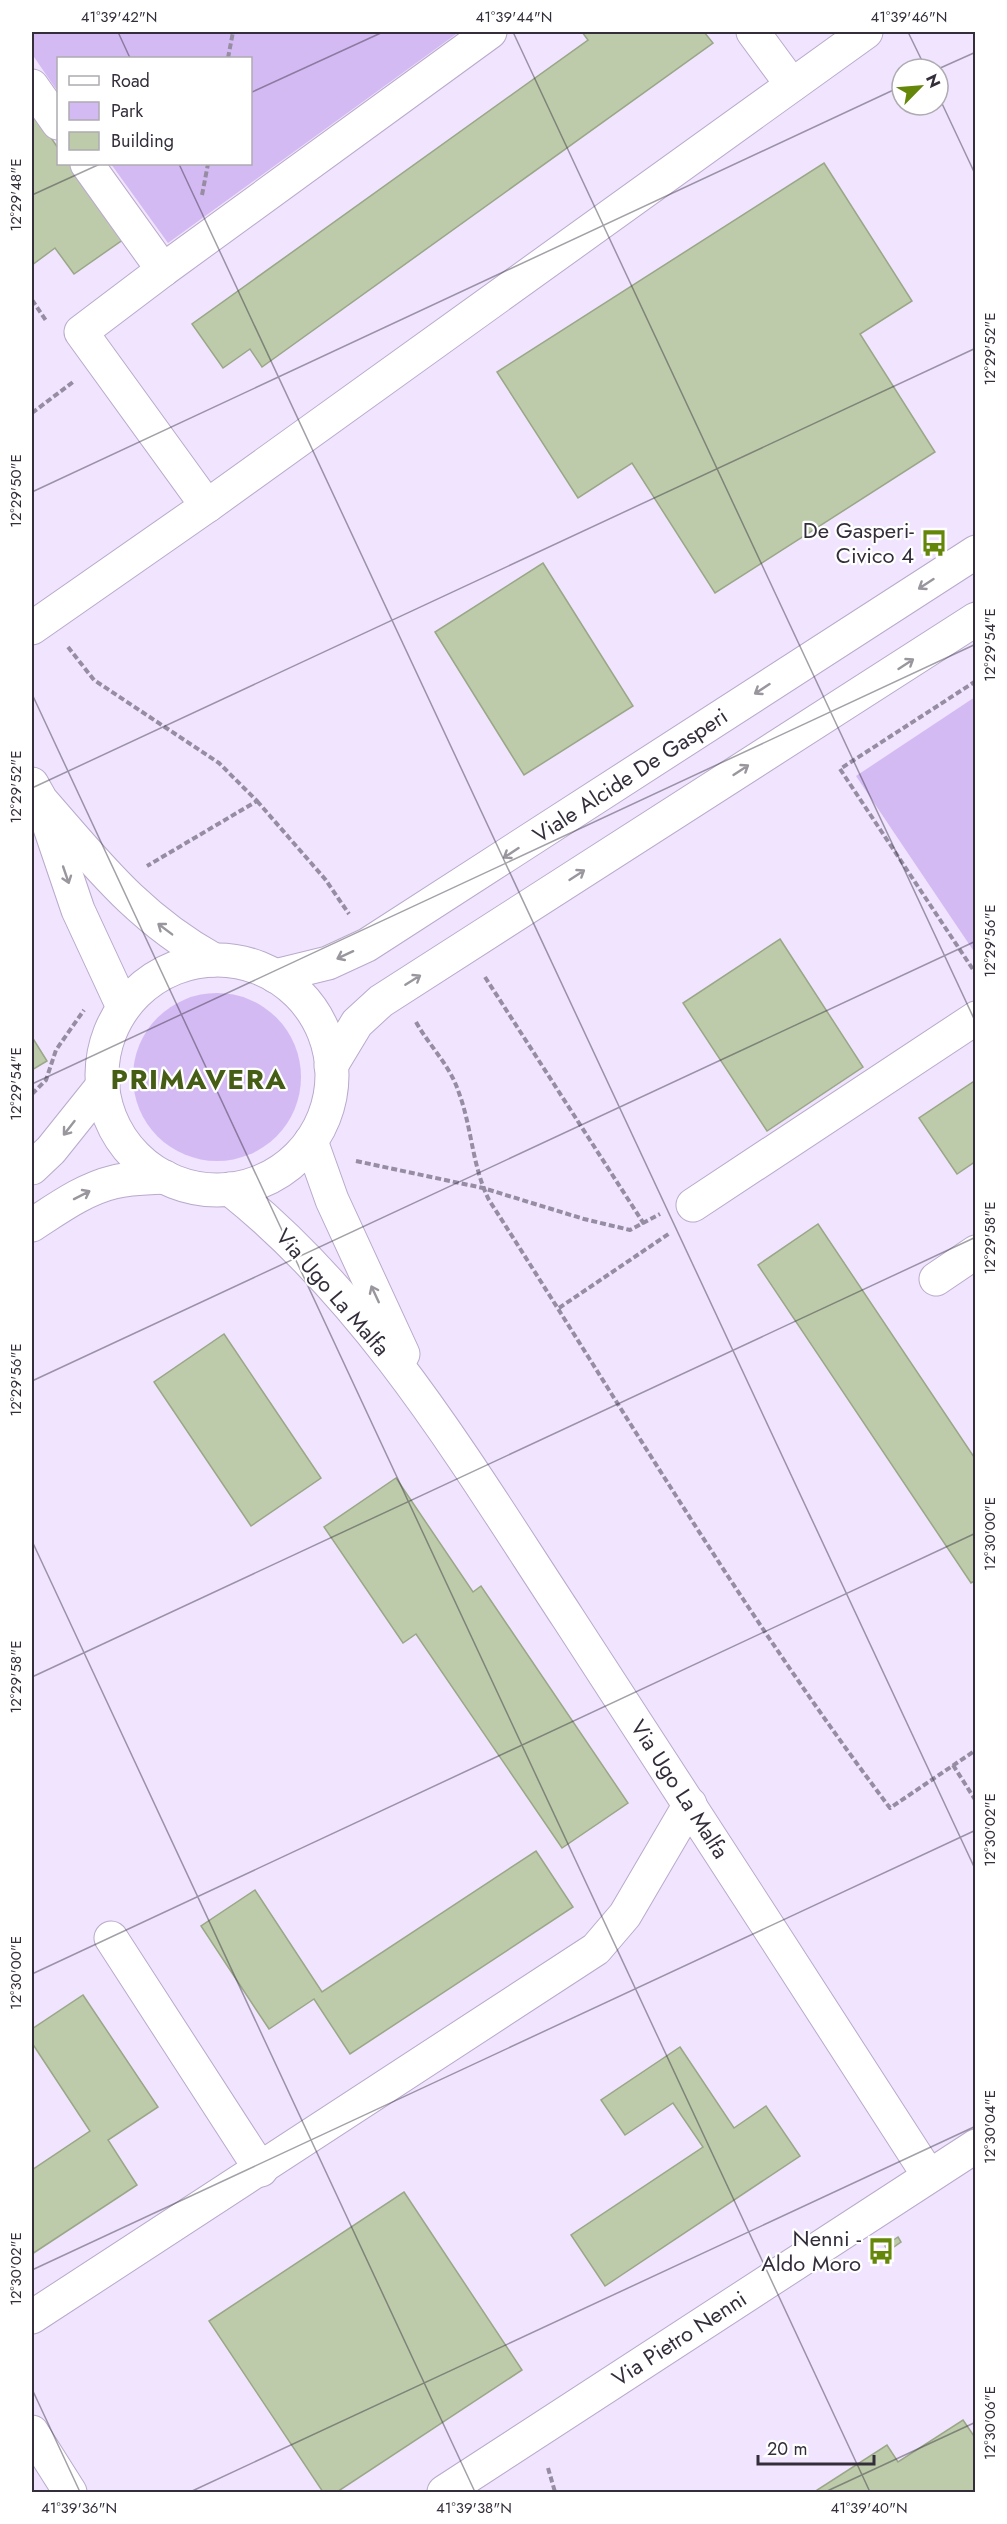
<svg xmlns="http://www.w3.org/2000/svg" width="1007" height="2524" viewBox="0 0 1007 2524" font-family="Jost,sans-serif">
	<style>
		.green { fill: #d4baf3 }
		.building { fill: #bdcbaa; stroke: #99a787; stroke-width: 1.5 }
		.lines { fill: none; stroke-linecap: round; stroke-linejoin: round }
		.minor-casing { stroke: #b9aaca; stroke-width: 35 }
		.path { stroke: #968da2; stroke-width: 4; stroke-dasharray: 6 3; stroke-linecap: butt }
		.minor { stroke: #fff; stroke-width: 33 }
		.oneway { stroke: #9a969d }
		.ticks { fill: none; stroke: #342e3b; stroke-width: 1.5; stroke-opacity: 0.45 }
		.labels { text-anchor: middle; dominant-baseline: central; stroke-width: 4.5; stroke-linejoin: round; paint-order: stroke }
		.poi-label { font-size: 22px; fill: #342e3b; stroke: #fff; text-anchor: end }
		.street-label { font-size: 22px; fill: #342e3b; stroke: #fff }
		.district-label { font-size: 28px; font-weight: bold; letter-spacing: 1.5px; fill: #465d15; stroke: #fff }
		.neatline { fill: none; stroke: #342e3b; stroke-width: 2 }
		.ticks-label { font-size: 15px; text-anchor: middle; fill: #342e3b }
	</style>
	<rect width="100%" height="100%" fill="#f0e4ff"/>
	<g class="green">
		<polygon points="32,32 459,32 168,243 111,164 250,164 250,58 58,58 58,92 32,54"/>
		<polygon points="975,697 975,953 856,776"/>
		<circle cx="217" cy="1077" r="84"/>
	</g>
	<g class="building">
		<polygon points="582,32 704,32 713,43 262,367 250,349 223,368 192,324 588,40"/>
		<polygon points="32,110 58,148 58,164 70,164 124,239 74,274 55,248 32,265"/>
		<polygon points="824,163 912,301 860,334 935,452 715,593 632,463 578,498 497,372"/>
		<polygon points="543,563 633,706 524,775 435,632"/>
		<polygon points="780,939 863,1067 767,1131 683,1003"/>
		<polygon points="32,1037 47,1061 32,1070"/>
		<polygon points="976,1080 976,1161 957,1174 919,1118"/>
		<polygon points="818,1224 976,1460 976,1580 971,1583 758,1265"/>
		<polygon points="224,1334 321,1478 251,1526 154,1382"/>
		<polygon points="396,1478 473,1592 481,1586 628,1803 562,1848 416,1634 403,1643 324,1527"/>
		<polygon points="536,1851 573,1907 350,2054 314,1999 269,2029 201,1926 255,1890 322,1992"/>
		<polygon points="83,1995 158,2107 108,2140 137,2185 32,2254 32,2170 90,2131 32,2043 32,2029"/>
		<polygon points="680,2047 734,2128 766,2106 800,2156 605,2286 571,2235 703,2147 673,2103 625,2135 601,2100"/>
		<polygon points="404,2192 522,2370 337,2492 323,2492 209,2321"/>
		<polygon points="898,2237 901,2242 888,2251 885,2246"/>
		<polygon points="963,2420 976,2439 976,2492 814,2492 887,2445 898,2462"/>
	</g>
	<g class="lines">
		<defs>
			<g id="minor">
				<polyline points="753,32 792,85"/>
				<polyline points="32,86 58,123"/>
				<polyline points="87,164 163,270 490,32"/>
				<polyline points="207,506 866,32"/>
				<polyline points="32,628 207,506 81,332 163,270"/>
				<path d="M32,784l9,16c56,64 97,118 173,160"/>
				<polyline points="45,813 78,910 123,1007"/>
				<circle cx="217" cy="1075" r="115"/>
				<polyline points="275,976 328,963 367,945 976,552"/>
				<polyline points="331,1066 357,1023 381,1001 976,619"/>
				<polyline points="311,1141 332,1200 403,1354"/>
				<polyline points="32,1168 51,1150 103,1085"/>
				<path d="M230,1189c143,114 238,277 338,429 121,185 241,372 361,558"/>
				<polyline points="693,1205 976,1018"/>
				<path d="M32,1225c25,-16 52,-36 82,-43 16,-4 34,-4 51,-5"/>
				<polyline points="936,1279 976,1252"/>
				<polyline points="111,1938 261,2170"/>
				<polyline points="32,2317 596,1949 625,1915 690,1804"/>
				<polyline points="32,2432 70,2492"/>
				<polyline points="444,2492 976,2146"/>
			</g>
		</defs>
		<use href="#minor" class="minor-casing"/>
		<g class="path">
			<polyline points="228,58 233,32"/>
			<polyline points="202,195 208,164"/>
			<polyline points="32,300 47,322"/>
			<polyline points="32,413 73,382"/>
			<polyline points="68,647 94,680 219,763 257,801 147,866"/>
			<polyline points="976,681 840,769 976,974"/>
			<polyline points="257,801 325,879 349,914"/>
			<polyline points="485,977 644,1224"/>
			<path d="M416,1022c14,25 34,43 43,71 13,35 13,73 30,107 131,204 255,415 401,608l86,-58"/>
			<polyline points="32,1094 46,1080 56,1050 84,1010"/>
			<polyline points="356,1161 483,1188 584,1219 630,1230 660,1214"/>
			<polyline points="559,1308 670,1233"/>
			<polyline points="953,1765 976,1801"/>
			<polyline points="548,2468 555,2492"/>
		</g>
		<use href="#minor" class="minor"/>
	</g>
	<defs><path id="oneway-shaft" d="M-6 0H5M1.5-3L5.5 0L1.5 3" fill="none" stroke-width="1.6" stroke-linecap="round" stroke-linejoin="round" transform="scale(1.5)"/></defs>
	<g class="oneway">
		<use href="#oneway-shaft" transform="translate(926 584) rotate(147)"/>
		<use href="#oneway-shaft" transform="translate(906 664) rotate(-33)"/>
		<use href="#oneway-shaft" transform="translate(762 689) rotate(147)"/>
		<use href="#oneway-shaft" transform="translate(741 770) rotate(-33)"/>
		<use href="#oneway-shaft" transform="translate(511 853) rotate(147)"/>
		<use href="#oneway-shaft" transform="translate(66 875) rotate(71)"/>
		<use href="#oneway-shaft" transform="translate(577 875) rotate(-33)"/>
		<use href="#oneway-shaft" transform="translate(165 929) rotate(-143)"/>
		<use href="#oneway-shaft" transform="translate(345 955) rotate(155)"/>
		<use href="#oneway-shaft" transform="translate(413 980) rotate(-32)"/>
		<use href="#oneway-shaft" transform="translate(69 1128) rotate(128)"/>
		<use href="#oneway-shaft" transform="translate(82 1195) rotate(-27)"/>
		<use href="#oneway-shaft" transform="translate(375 1294) rotate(-115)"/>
	</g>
	<path class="ticks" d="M118,32l12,26M513,32l463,991M908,32l18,37M938,69l38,-17M250,93l133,-61M938,95l38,81M179,164l797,1707M32,195l68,-31M32,492l870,-406M32,694l838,1798M32,788l944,-440M32,1084l944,-440M32,1381l944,-440M32,1541l443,951M32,1677l944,-440M32,1974l944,-441M32,2270l944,-440M32,2389l48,103M190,2492l786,-366M825,2492l151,-70"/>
	<defs>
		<symbol id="bus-bare" viewBox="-9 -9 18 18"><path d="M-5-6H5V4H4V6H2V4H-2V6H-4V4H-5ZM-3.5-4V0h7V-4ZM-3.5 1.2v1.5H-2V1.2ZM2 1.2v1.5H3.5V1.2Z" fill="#648709" stroke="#fff" stroke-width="2.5" paint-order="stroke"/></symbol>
	</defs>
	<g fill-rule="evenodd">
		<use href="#bus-bare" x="915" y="524" width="38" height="38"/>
		<use href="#bus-bare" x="862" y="2232" width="38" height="38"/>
	</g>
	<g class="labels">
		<g class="poi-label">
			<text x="914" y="530">De Gasperi-<tspan x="914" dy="25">Civico 4</tspan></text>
			<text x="861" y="2238">Nenni -<tspan x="861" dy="25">Aldo Moro</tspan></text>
		</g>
		<g class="street-label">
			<text transform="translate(630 775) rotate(-33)">Viale Alcide De Gasperi</text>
			<text transform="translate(333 1292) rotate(49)">Via Ugo La Malfa</text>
			<text transform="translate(680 1789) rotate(57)">Via Ugo La Malfa</text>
			<text transform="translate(679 2338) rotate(-33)">Via Pietro Nenni</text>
		</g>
		<g class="district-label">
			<text x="199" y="1079">PRIMAVERA</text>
		</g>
	</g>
	<rect width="1007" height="2524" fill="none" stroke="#ffffff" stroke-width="66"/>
	<rect x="57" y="57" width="195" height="108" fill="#ffffff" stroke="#aeabb1" stroke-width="1.5"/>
	<rect x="69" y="76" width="30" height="9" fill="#ffffff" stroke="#aeabb1" stroke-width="1.5"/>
	<text x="111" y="87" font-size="18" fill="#342e3b">Road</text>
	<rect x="69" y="102" width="30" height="18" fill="#d4baf3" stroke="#aeabb1" stroke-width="1.5"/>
	<text x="111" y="117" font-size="18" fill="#342e3b">Park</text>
	<rect x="69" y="132" width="30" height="18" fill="#bdcbaa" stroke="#aeabb1" stroke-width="1.5"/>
	<text x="111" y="147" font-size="18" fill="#342e3b">Building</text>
	<g transform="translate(920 87) rotate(65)"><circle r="28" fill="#ffffff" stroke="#aeabb1" stroke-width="1.5"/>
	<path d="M0-4.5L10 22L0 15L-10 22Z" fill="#648709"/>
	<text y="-9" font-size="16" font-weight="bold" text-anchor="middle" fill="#342e3b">N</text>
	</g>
	<path d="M758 2455v9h116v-9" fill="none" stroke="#342e3b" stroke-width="3"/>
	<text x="767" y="2455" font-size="18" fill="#342e3b" stroke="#ffffff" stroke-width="4.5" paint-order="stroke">20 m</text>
	<rect x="33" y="33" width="941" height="2458" class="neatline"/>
	<g class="ticks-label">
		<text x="119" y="22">41°39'42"N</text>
		<text x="514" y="22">41°39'44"N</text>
		<text x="909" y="22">41°39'46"N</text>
		<text transform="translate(16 195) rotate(-90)" y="5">12°29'48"E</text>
		<text transform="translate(990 349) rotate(-90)" y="5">12°29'52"E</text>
		<text transform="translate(16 491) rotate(-90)" y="5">12°29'50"E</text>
		<text transform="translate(990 645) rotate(-90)" y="5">12°29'54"E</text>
		<text transform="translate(16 787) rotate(-90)" y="5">12°29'52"E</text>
		<text transform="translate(990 941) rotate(-90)" y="5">12°29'56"E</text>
		<text transform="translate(16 1084) rotate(-90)" y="5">12°29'54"E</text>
		<text transform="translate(990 1238) rotate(-90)" y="5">12°29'58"E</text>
		<text transform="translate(16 1380) rotate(-90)" y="5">12°29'56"E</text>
		<text transform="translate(990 1534) rotate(-90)" y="5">12°30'00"E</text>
		<text transform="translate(16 1677) rotate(-90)" y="5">12°29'58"E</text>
		<text transform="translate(990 1830) rotate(-90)" y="5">12°30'02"E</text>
		<text transform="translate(16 1973) rotate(-90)" y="5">12°30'00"E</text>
		<text transform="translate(990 2127) rotate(-90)" y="5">12°30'04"E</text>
		<text transform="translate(16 2269) rotate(-90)" y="5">12°30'02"E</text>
		<text transform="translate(990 2423) rotate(-90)" y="5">12°30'06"E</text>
		<text x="79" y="2513">41°39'36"N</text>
		<text x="474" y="2513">41°39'38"N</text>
		<text x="869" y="2513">41°39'40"N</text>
	</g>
</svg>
